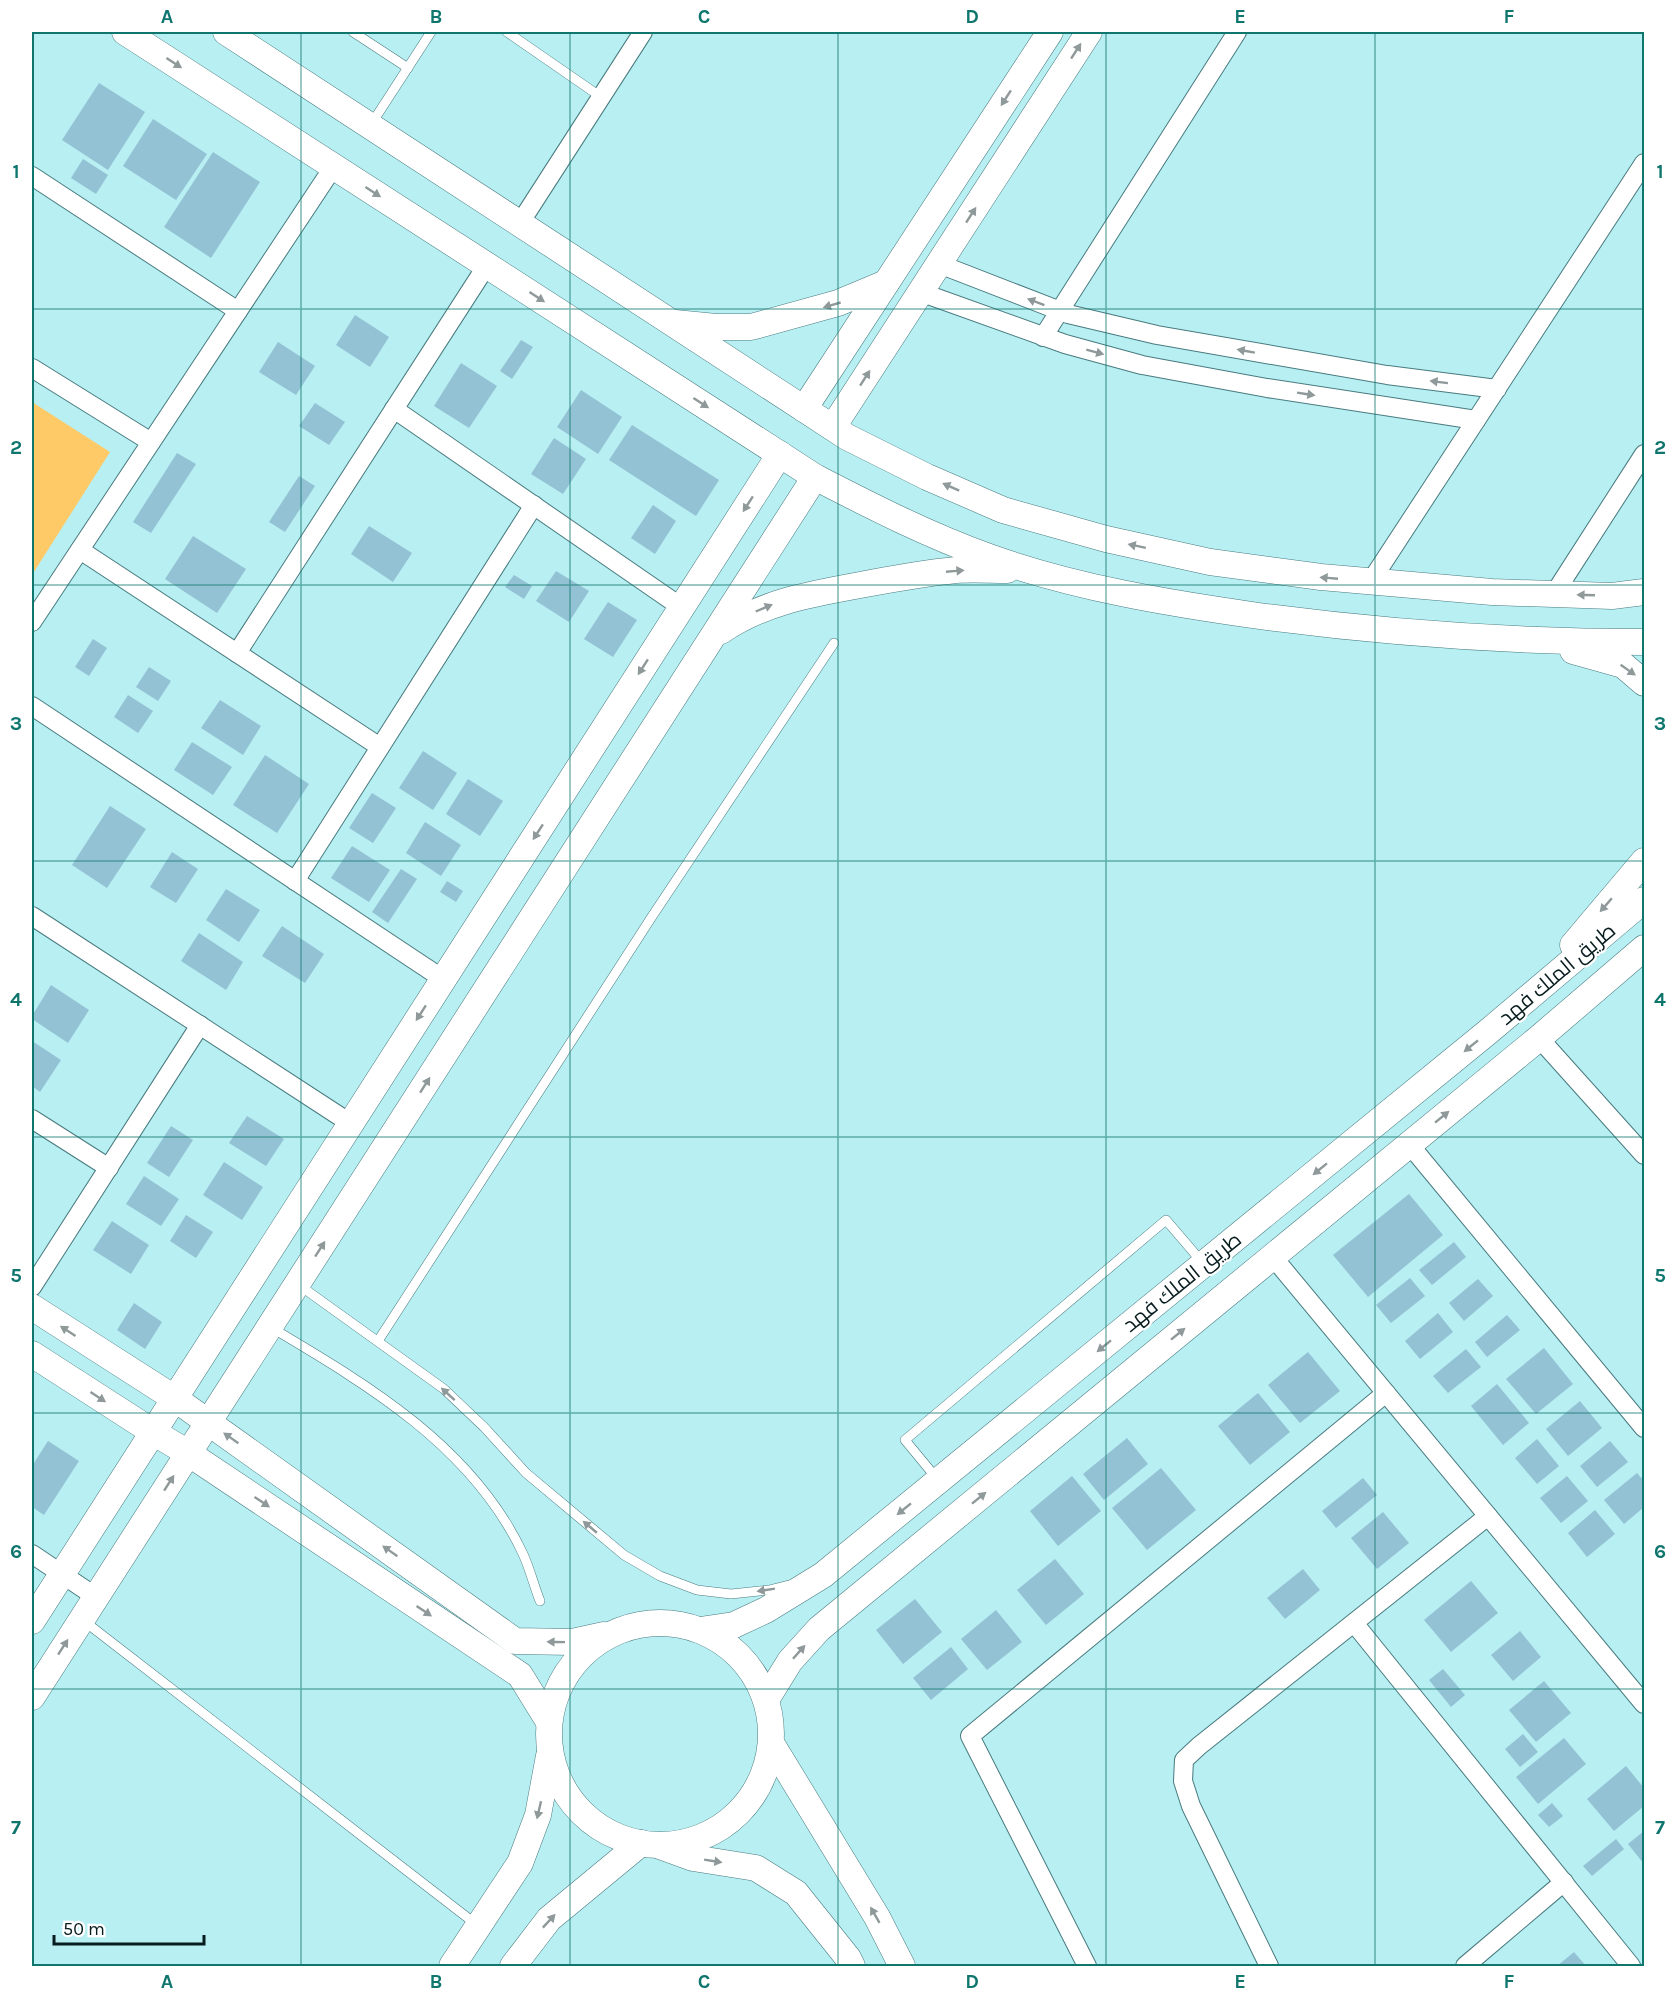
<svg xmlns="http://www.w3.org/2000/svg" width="1676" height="1998" viewBox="0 0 1676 1998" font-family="Karla,Cairo,sans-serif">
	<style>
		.green { fill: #fdca67 }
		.building { fill: #93c2d4 }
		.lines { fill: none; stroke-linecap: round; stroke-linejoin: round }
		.lane-casing { stroke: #487b7f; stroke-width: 10 }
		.street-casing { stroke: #487b7f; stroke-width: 20 }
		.secondary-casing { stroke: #487b7f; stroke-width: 27 }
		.lane { stroke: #fff; stroke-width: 9 }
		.street { stroke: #fff; stroke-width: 18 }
		.secondary { stroke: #fff; stroke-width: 26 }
		.oneway { fill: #8f999a }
		.grid { fill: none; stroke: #0f766e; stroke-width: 1.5; stroke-opacity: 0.55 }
		.labels { text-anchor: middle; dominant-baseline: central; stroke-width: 4.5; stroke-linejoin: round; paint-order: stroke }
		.street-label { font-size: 21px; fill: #071c1e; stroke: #fff }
		.neatline { fill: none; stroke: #0f766e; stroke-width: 2 }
		.grid-label { font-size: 20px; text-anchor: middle; font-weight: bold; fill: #0f766e }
	</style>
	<rect width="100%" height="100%" fill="#b8eff3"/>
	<polygon class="green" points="32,402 110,452 32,575"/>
	<g class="building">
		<polygon points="99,83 145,112 108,170 62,140"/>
		<polygon points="153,119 207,154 176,200 123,166"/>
		<polygon points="213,152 260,182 211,258 164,227"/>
		<polygon points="83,159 108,175 96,194 71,178"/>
		<polygon points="355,315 389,337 370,367 336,345"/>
		<polygon points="521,340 533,347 512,379 500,371"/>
		<polygon points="278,342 315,366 296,395 259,372"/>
		<polygon points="461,363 497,386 469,428 434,406"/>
		<polygon points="581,390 622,417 598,454 557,427"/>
		<polygon points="315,403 345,422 329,445 299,426"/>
		<polygon points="632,425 719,480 696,516 609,460"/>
		<polygon points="554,438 586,459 563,494 531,474"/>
		<polygon points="177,453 196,464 151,533 133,522"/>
		<polygon points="299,476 315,486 285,532 269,522"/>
		<polygon points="653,505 676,521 655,554 631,538"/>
		<polygon points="369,526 412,553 393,582 351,554"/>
		<polygon points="193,536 246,569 217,613 165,579"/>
		<polygon points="556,571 589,591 569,622 536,601"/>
		<polygon points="514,575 532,586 524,599 505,587"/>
		<polygon points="608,602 637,620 613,657 584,639"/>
		<polygon points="93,639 107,648 89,676 75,667"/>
		<polygon points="149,667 171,681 158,701 136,687"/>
		<polygon points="128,695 153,711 138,733 114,717"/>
		<polygon points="220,700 261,726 243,755 201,728"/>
		<polygon points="192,742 232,767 213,795 174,770"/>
		<polygon points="423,751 457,773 433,810 399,788"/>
		<polygon points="265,755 309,784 277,833 233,805"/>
		<polygon points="468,779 503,801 480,836 446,814"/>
		<polygon points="372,793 396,808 373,843 349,828"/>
		<polygon points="110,806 146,829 107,888 72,865"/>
		<polygon points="425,822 461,845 441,876 406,853"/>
		<polygon points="352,846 390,870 369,902 331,878"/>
		<polygon points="172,852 198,869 176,903 150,887"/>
		<polygon points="401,869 417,879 388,923 372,912"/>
		<polygon points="447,881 463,891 456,902 440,892"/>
		<polygon points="226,889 260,910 239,942 206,920"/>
		<polygon points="282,926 324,954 305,983 262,956"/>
		<polygon points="199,933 243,962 226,990 181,961"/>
		<polygon points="51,985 89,1010 68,1043 32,1019 32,1016"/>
		<polygon points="32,1041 61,1060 40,1092 32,1086"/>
		<polygon points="247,1116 284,1139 266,1166 229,1143"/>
		<polygon points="171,1126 193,1140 169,1177 147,1163"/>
		<polygon points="224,1162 263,1187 242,1220 203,1195"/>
		<polygon points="144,1176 179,1199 161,1226 126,1204"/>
		<polygon points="1409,1194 1443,1235 1368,1297 1333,1255"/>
		<polygon points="186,1215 213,1232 196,1258 170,1241"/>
		<polygon points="112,1221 149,1245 131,1274 93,1250"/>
		<polygon points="1454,1242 1466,1257 1432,1285 1419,1270"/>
		<polygon points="1410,1278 1425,1296 1391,1323 1376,1305"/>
		<polygon points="1478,1279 1493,1296 1464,1321 1449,1303"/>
		<polygon points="134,1303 162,1322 145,1349 117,1330"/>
		<polygon points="1438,1313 1453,1332 1420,1359 1405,1341"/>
		<polygon points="1507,1315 1520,1330 1487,1357 1475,1342"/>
		<polygon points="1544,1348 1573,1384 1536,1414 1506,1379"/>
		<polygon points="1466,1349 1481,1367 1448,1393 1433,1376"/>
		<polygon points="1308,1352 1340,1391 1300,1423 1268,1385"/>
		<polygon points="1497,1384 1529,1423 1503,1445 1471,1406"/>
		<polygon points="1258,1393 1290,1432 1250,1465 1218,1426"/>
		<polygon points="1580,1401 1602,1428 1568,1456 1546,1429"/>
		<polygon points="1127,1438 1148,1464 1104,1500 1083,1474"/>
		<polygon points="1537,1439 1559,1466 1537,1484 1515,1458"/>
		<polygon points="48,1441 79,1461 44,1515 32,1507 32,1466"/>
		<polygon points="1610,1441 1628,1462 1597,1487 1580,1466"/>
		<polygon points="1161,1468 1196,1510 1147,1550 1112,1508"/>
		<polygon points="1637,1473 1644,1481 1644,1507 1624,1524 1604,1500"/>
		<polygon points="1072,1476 1101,1511 1058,1546 1030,1511"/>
		<polygon points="1567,1476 1588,1501 1561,1523 1540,1498"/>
		<polygon points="1363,1478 1377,1495 1336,1528 1322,1511"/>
		<polygon points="1595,1510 1615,1534 1587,1557 1568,1533"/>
		<polygon points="1383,1512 1409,1543 1377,1569 1351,1538"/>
		<polygon points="1055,1559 1084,1594 1046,1625 1017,1590"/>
		<polygon points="1303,1569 1320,1590 1285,1619 1267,1598"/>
		<polygon points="1471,1581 1498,1613 1451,1652 1424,1620"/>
		<polygon points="915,1599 942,1632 903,1664 876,1630"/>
		<polygon points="996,1610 1022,1642 987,1670 961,1639"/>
		<polygon points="1520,1631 1541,1657 1513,1681 1491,1655"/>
		<polygon points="951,1647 968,1669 931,1700 913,1678"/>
		<polygon points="1443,1669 1465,1695 1451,1707 1429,1680"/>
		<polygon points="1544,1681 1571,1713 1536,1742 1509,1710"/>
		<polygon points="1523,1734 1538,1752 1520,1767 1505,1749"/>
		<polygon points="1564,1738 1586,1764 1538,1804 1516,1777"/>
		<polygon points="1626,1766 1644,1788 1644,1806 1614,1831 1587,1799"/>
		<polygon points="1552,1803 1563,1816 1549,1827 1538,1815"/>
		<polygon points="1644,1831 1644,1864 1628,1844"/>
		<polygon points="1616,1839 1624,1849 1592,1876 1583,1866"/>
		<polygon points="1574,1952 1586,1966 1557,1966"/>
	</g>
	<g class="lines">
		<defs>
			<g id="lane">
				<polyline points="353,32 408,68"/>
				<polyline points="507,32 601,97"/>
				<polyline points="372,123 431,32"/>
				<polyline points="299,1285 444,1389 484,1427 526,1473 624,1555 660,1576 697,1590 731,1594 769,1590 789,1585"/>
				<path d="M272,1328c96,57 201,119 251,226 7,15 11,32 17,47"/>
				<polyline points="378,1341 651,918 834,643"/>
				<polyline points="938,1480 905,1440 1166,1220 1202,1262"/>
				<polyline points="84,1621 477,1925"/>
			</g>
			<g id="street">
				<polyline points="32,176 238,311"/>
				<polyline points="520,223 643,32"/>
				<polyline points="939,264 1068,314 1157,335 1387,375 1497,389"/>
				<polyline points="920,292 1065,344 1142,365 1267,388 1476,420"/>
				<polyline points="1043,337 1237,32"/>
				<polyline points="32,368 151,442"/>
				<polyline points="394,409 681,607"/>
				<polyline points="80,550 380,747"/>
				<polyline points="1371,581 1644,163"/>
				<polyline points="1554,594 1644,454"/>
				<polyline points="32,622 334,166"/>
				<polyline points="237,653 487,265"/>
				<polyline points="32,706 443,979"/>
				<polyline points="295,881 534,505"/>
				<polyline points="32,916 350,1123"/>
				<polyline points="1539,1038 1644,1155"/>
				<polyline points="32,1119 109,1168"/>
				<polyline points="1409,1144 1644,1428"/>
				<polyline points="1273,1257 1644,1704"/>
				<polyline points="32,1287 200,1025"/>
				<polyline points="32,1554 96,1597"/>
				<polyline points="1354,1623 1631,1966"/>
				<polyline points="1087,1966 970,1736 1386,1393"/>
				<polyline points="1269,1966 1191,1806 1183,1781 1184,1760 1199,1746 1488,1516"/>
				<polyline points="1465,1966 1564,1882"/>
			</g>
			<g id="secondary">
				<path d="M125,32l690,445c58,30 113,58 174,80 87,31 179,46 270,59 128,17 257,26 385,26"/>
				<polyline points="226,32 847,437 927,477 1003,510 1106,539 1210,562 1321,577 1492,592 1612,596 1644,592"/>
				<polyline points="675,323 716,327 751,327 838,303 886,283"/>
				<polyline points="804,409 1050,32"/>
				<polyline points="833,427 1089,32"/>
				<path d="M721,631c42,-29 90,-37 139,-46 32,-6 64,-12 96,-15 17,-1 34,0 51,0"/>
				<polyline points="1573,651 1623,665 1644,683"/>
				<polyline points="1573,945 1644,861"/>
				<polyline points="32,1307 174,1398 515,1641 572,1642 604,1635"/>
				<polyline points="32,1354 153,1432 188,1453 520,1675 549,1722"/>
				<polyline points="32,1621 780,454"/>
				<circle cx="660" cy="1734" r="111"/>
				<polyline points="700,1630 734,1625 766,1610 823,1575 1489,1031 1644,900"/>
				<polyline points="32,1697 815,477"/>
				<polyline points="766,1700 790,1661 819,1629 1539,1038 1644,948"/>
				<polyline points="771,1743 877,1917 902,1966"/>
				<polyline points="660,1846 693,1858 756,1868 796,1893 848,1958 852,1966"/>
				<polyline points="452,1966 520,1863 538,1815 549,1756"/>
				<polyline points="513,1966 549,1919 641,1843"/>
			</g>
		</defs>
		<use href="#lane" class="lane-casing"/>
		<use href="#street" class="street-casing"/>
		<use href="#secondary" class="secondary-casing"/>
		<use href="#lane" class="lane"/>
		<use href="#street" class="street"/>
		<use href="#secondary" class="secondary"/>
	</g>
	<defs><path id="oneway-solid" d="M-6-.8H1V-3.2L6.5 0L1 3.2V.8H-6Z" transform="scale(1.5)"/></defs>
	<g class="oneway">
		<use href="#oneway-solid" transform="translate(1076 51) rotate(-57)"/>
		<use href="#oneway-solid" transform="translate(174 63) rotate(33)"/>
		<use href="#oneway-solid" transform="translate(1006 98) rotate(123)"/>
		<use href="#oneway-solid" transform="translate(373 192) rotate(33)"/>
		<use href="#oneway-solid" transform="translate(971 215) rotate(-57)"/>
		<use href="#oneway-solid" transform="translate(537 297) rotate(33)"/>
		<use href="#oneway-solid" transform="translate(1036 302) rotate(-159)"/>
		<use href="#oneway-solid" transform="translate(832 305) rotate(164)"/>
		<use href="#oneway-solid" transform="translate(1246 351) rotate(-170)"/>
		<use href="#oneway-solid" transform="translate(1095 352) rotate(15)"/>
		<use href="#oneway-solid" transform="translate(865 378) rotate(-57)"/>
		<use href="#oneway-solid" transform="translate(1439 382) rotate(-173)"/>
		<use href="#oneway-solid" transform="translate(1306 394) rotate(9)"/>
		<use href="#oneway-solid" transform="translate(701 403) rotate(33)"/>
		<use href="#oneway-solid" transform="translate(951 487) rotate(-156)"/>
		<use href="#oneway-solid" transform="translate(748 504) rotate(123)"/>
		<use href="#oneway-solid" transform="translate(1137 546) rotate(-168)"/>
		<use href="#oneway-solid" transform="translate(955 571) rotate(-5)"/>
		<use href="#oneway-solid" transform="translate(1329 578) rotate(-175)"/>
		<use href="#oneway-solid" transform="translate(1586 595) rotate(-178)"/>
		<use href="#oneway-solid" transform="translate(764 608) rotate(-23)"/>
		<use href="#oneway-solid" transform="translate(643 667) rotate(123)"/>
		<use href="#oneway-solid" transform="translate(1628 670) rotate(35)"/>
		<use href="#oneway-solid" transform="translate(538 832) rotate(123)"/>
		<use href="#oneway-solid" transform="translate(1606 905) rotate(131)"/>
		<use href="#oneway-solid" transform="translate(421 1013) rotate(123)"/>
		<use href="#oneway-solid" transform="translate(1471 1046) rotate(141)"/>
		<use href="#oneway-solid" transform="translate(425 1085) rotate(-57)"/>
		<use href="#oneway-solid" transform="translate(1442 1117) rotate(-39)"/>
		<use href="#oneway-solid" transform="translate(1320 1169) rotate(141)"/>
		<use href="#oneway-solid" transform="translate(320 1249) rotate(-57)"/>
		<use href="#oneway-solid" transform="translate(68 1331) rotate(-147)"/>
		<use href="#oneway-solid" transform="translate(1178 1334) rotate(-39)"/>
		<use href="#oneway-solid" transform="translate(1104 1346) rotate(141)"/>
		<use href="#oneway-solid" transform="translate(448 1394) rotate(-138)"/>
		<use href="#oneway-solid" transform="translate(98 1397) rotate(33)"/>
		<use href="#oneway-solid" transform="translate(231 1438) rotate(-145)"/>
		<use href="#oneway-solid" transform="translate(169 1483) rotate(-57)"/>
		<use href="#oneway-solid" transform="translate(979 1498) rotate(-39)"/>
		<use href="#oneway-solid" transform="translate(262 1502) rotate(34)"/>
		<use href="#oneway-solid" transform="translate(904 1509) rotate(141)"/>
		<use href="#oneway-solid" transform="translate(590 1527) rotate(-140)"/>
		<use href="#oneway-solid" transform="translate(390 1551) rotate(-145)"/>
		<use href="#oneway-solid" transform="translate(766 1590) rotate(171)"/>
		<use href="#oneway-solid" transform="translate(424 1611) rotate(34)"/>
		<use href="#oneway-solid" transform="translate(556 1642) rotate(-179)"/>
		<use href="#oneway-solid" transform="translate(63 1647) rotate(-57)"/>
		<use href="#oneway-solid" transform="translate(799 1652) rotate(-48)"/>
		<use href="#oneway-solid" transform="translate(539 1810) rotate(103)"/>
		<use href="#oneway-solid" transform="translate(713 1861) rotate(9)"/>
		<use href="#oneway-solid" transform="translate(875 1915) rotate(-120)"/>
		<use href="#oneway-solid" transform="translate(549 1921) rotate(-47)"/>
	</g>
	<path class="grid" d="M301,32v1934M570,32v1934M838,32v1934M1106,32v1934M1375,32v1934M32,309h1612M32,585h1612M32,861h1612M32,1137h1612M32,1413h1612M32,1689h1612"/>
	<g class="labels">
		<g class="street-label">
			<text transform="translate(1557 974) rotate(-40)">طريق الملك فهد</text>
			<text transform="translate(1182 1282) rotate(-39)">طريق الملك فهد</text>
		</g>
	</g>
	<rect width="1676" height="1998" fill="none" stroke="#ffffff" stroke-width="66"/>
	<path d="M54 1935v9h150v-9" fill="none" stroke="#071c1e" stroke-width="3"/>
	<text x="63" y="1935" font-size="18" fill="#071c1e" stroke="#ffffff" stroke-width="4.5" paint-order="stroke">50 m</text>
	<rect x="33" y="33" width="1610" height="1932" class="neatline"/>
	<g class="grid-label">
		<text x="167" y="23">A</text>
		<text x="436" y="23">B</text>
		<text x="704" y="23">C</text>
		<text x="972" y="23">D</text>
		<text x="1240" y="23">E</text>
		<text x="1509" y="23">F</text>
		<text x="16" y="178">1</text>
		<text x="1660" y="178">1</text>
		<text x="16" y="454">2</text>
		<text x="1660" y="454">2</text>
		<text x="16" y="730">3</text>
		<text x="1660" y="730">3</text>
		<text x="16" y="1006">4</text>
		<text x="1660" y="1006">4</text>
		<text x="16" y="1282">5</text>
		<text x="1660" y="1282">5</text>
		<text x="16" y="1558">6</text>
		<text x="1660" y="1558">6</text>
		<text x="16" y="1834">7</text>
		<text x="1660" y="1834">7</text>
		<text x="167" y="1988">A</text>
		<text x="436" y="1988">B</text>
		<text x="704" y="1988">C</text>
		<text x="972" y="1988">D</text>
		<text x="1240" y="1988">E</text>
		<text x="1509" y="1988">F</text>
	</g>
</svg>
